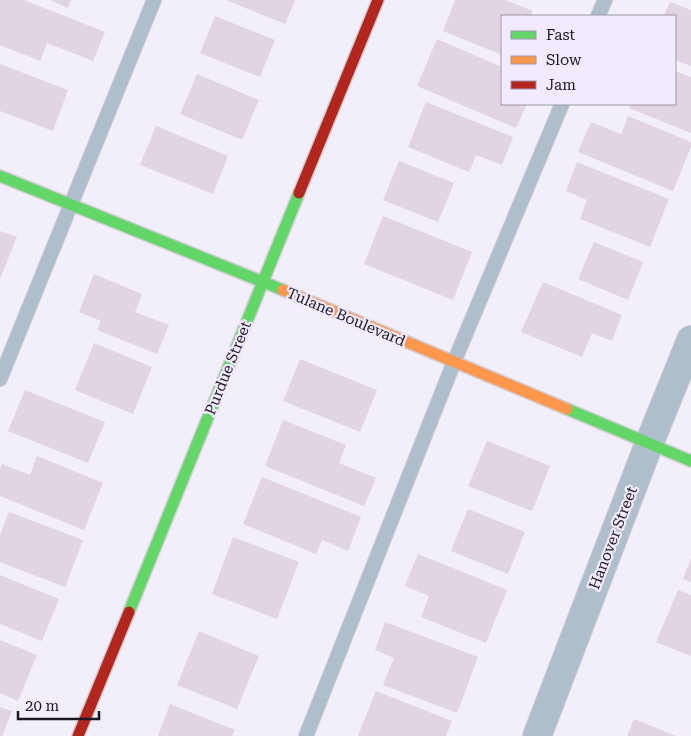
<svg xmlns="http://www.w3.org/2000/svg" width="691" height="736" viewBox="0 0 691 736" font-family="'Roboto Serif',serif">
	<style>
		.building { fill: #e0d5e1 }
		.lines { fill: none; stroke-linecap: round; stroke-linejoin: round }
		.lane-casing { stroke: #d1cdd6; stroke-width: 16 }
		.street-casing { stroke: #d1cdd6; stroke-width: 30 }
		.fast-casing { stroke: #d1cdd6; stroke-width: 14 }
		.slow-casing { stroke: #d1cdd6; stroke-width: 14 }
		.jam-casing { stroke: #d1cdd6; stroke-width: 14 }
		.lane { stroke: #aebecc; stroke-width: 14 }
		.street { stroke: #aebecc; stroke-width: 28 }
		.fast { stroke: #63d668; stroke-width: 11 }
		.slow { stroke: #ff974d; stroke-width: 11 }
		.jam { stroke: #b3261e; stroke-width: 11 }
		.labels { text-anchor: middle; dominant-baseline: central; stroke-width: 4.5; stroke-linejoin: round; paint-order: stroke }
		.street-label { font-size: 15px; fill: #1c1821; stroke: #f2eaff }
	</style>
	<rect width="100%" height="100%" fill="#f3effa"/>
	<g class="building">
		<polygon points="0,0 24,0 105,32 93,61 47,43 40,61 0,45"/>
		<polygon points="50,0 71,0 68,8"/>
		<polygon points="226,0 295,0 285,24"/>
		<polygon points="455,0 505,0 533,11 531,16 502,16 502,55 443,31"/>
		<polygon points="670,2 691,10 691,66 675,60 675,16 664,16"/>
		<polygon points="215,16 275,40 260,77 200,53"/>
		<polygon points="437,39 502,67 502,104 527,104 516,128 417,86"/>
		<polygon points="0,64 68,90 53,131 0,111"/>
		<polygon points="675,71 691,77 691,133 629,108 631,104 675,104"/>
		<polygon points="197,74 259,100 242,140 180,114"/>
		<polygon points="426,102 513,137 502,165 476,155 469,172 408,147"/>
		<polygon points="628,116 691,142 691,147 673,191 578,152 591,122 621,134"/>
		<polygon points="156,126 228,156 213,194 140,165"/>
		<polygon points="399,161 454,183 438,222 383,200"/>
		<polygon points="577,162 669,199 650,247 580,219 587,200 566,191"/>
		<polygon points="383,216 472,252 453,300 364,264"/>
		<polygon points="0,231 17,237 0,279"/>
		<polygon points="594,242 643,262 628,300 578,279"/>
		<polygon points="94,274 142,294 135,312 169,325 157,354 97,330 101,321 79,312"/>
		<polygon points="543,282 622,315 612,341 592,333 582,357 521,332"/>
		<polygon points="94,343 152,367 133,414 75,390"/>
		<polygon points="300,359 377,390 360,432 283,401"/>
		<polygon points="25,390 105,422 88,463 8,431"/>
		<polygon points="283,420 346,445 339,463 376,478 364,506 265,466"/>
		<polygon points="487,441 550,466 532,511 468,486"/>
		<polygon points="37,456 103,483 84,530 0,496 0,468 2,464 30,475"/>
		<polygon points="262,477 361,517 348,551 322,540 316,554 243,524"/>
		<polygon points="468,509 525,532 508,574 451,551"/>
		<polygon points="9,512 83,540 65,587 0,562 0,535"/>
		<polygon points="233,537 299,562 277,619 212,594"/>
		<polygon points="418,554 507,590 486,643 421,617 429,596 405,586"/>
		<polygon points="691,558 691,582 683,579"/>
		<polygon points="0,575 59,599 42,641 0,624"/>
		<polygon points="678,590 691,595 691,656 656,642"/>
		<polygon points="385,622 478,657 457,713 383,685 394,658 375,650"/>
		<polygon points="199,631 259,656 237,709 177,685"/>
		<polygon points="0,640 37,655 18,701 0,693"/>
		<polygon points="376,691 452,721 446,736 358,736"/>
		<polygon points="170,704 235,730 232,736 158,736"/>
		<polygon points="0,707 12,711 2,736 0,736"/>
		<polygon points="634,719 676,736 627,736"/>
	</g>
	<g class="lines">
		<defs>
			<g id="lane">
				<polyline points="598,16 605,0"/>
				<polyline points="0,379 154,0"/>
				<polyline points="306,736 454,362 562,104"/>
			</g>
			<polyline id="street" points="537,736 649,444 691,340"/>
			<g id="fast">
				<polyline points="0,176 283,290"/>
				<polyline points="567,409 691,461"/>
				<polyline points="129,612 299,193"/>
			</g>
			<polyline id="slow" points="283,290 567,409"/>
			<g id="jam">
				<polyline points="299,193 378,0"/>
				<polyline points="78,736 129,612"/>
			</g>
		</defs>
		<use href="#lane" class="lane-casing"/>
		<use href="#street" class="street-casing"/>
		<use href="#fast" class="fast-casing"/>
		<use href="#slow" class="slow-casing"/>
		<use href="#jam" class="jam-casing"/>
		<use href="#lane" class="lane"/>
		<use href="#street" class="street"/>
		<use href="#fast" class="fast"/>
		<use href="#slow" class="slow"/>
		<use href="#jam" class="jam"/>
	</g>
	<g class="labels">
		<g class="street-label">
			<text transform="translate(346 317) rotate(23)">Tulane Boulevard</text>
			<text transform="translate(228 368) rotate(-68)">Purdue Street</text>
			<text transform="translate(613 538) rotate(-69)">Hanover Street</text>
		</g>
	</g>
	<rect x="501" y="15" width="175" height="90" fill="#f2eaff" stroke="#9c96a6"/>
	<rect x="511" y="31" width="25" height="8" fill="#63d668" stroke="#9c96a6"/>
	<text x="546" y="40" font-size="15" fill="#1c1821">Fast</text>
	<rect x="511" y="56" width="25" height="8" fill="#ff974d" stroke="#9c96a6"/>
	<text x="546" y="65" font-size="15" fill="#1c1821">Slow</text>
	<rect x="511" y="81" width="25" height="8" fill="#b3261e" stroke="#9c96a6"/>
	<text x="546" y="90" font-size="15" fill="#1c1821">Jam</text>
	<path d="M18 711v8h81v-8" fill="none" stroke="#1c1821" stroke-width="2.5"/>
	<text x="25" y="711" font-size="15" fill="#1c1821" stroke="#f2eaff" stroke-width="4" paint-order="stroke">20 m</text>
</svg>
